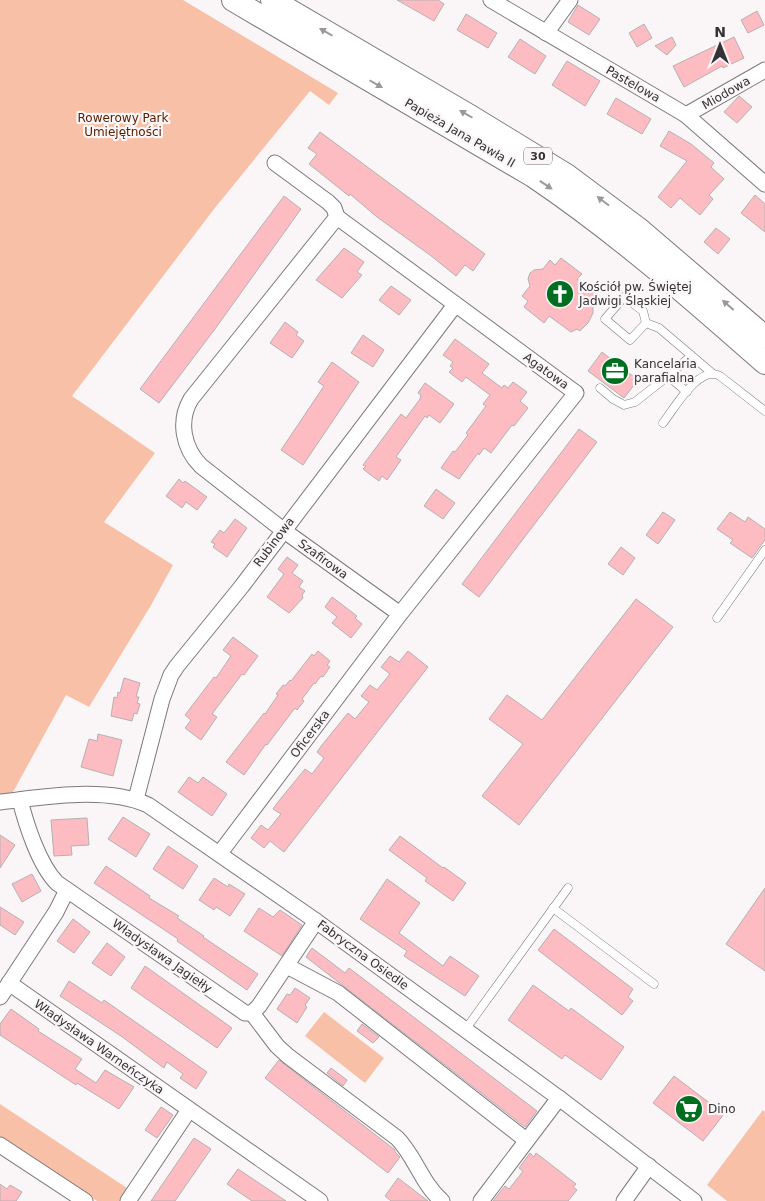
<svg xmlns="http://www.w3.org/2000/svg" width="765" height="1201" viewBox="0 0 765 1201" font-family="'DejaVu Sans',sans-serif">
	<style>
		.green { fill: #f7c0a7 }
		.building { fill: #fdbbc2; stroke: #b6b1b1 }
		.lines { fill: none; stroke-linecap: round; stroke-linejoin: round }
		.service-casing { stroke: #7d797c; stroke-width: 9 }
		.minor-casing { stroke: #7d797c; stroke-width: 17 }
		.primary-casing { stroke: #7d797c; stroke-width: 24 }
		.service { stroke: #fff; stroke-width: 8 }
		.minor { stroke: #fff; stroke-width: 15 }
		.primary { stroke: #fff; stroke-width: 22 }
		.oneway { fill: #9a989a }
		.labels { text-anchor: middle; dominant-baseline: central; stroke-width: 4.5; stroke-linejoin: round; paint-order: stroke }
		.shield { fill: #faf6f8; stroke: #6f6d6f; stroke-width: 1 }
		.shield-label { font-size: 11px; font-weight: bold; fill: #343234 }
		.street-label { font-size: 12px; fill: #343234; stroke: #faf6f8 }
		.park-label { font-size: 12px; fill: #5a2100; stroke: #faf6f8 }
		.poi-label { font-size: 12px; fill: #343234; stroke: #faf6f8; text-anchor: start }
	</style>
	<rect width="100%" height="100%" fill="#faf6f8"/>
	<g class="green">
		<polygon points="0,0 183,0 338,93 329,105 310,91 214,209 72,396 155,453 104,522 173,565 150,607 89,707 66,695 12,794 0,795"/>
		<polygon points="324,1012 384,1058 365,1083 305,1036"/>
		<polygon points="0,1104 130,1190 122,1201 97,1201 0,1137"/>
		<polygon points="763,1110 765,1112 765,1201 727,1201 707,1185"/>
	</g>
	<g class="building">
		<polygon points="397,0 438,0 444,4 434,21"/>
		<polygon points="578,5 600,19 589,35 568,22"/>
		<polygon points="757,11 764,25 748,33 741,20"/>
		<polygon points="466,14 497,33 488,48 457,30"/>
		<polygon points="644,24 652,38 637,47 629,33"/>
		<polygon points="672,37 676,45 667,55 655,46"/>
		<polygon points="734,37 744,58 723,68 722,66 684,87 673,66"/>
		<polygon points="520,39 546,56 535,74 508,57"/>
		<polygon points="567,61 600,81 585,106 552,85"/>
		<polygon points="739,96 752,107 737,123 724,112"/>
		<polygon points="616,98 651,119 642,134 607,114"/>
		<polygon points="669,131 691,144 714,163 711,167 724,179 709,195 713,199 700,215 680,198 671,208 658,197 687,161 660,146"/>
		<polygon points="320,132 485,254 473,271 465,265 456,276 430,255 377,217 350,194 349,196 309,164 317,154 308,148"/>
		<polygon points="755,195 765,204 765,232 741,213"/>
		<polygon points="284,196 301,209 215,329 159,403 140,389"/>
		<polygon points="716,228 730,239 718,254 704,242"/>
		<polygon points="344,248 364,262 357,272 362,275 342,298 316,280"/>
		<polygon points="561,258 582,274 577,279 599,296 593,304 593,313 588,323 580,331 577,329 571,332 549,316 544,323 524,307 528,301 522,296 530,286 528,279 530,273 534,270 543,269 550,260 555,265"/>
		<polygon points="391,286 411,300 399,315 379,300"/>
		<polygon points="285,322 298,332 296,335 304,341 292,358 270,343"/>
		<polygon points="363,335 384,350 373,367 351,353"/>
		<polygon points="455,339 489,364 482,373 502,388 504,385 508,388 513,382 527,392 520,401 528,408 514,426 512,425 491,453 484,448 479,455 478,453 459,479 441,468 453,451 455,452 468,435 466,433 486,406 483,404 490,395 466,377 462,382 449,372 453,368 450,366 453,362 443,355"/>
		<polygon points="602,352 638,380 624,398 588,371"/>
		<polygon points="332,362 359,382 303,465 281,450 324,386 318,382"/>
		<polygon points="425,383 454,404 440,423 429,415 427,418 425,416 396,457 401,460 387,480 382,476 379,481 363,469 366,466 363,465 401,414 406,418 420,399 421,395 418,393"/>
		<polygon points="579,429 597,442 479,597 462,584"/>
		<polygon points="179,479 183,483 185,481 207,497 197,510 186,502 182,508 166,496"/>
		<polygon points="436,489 455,503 443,519 424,506"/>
		<polygon points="663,512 675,520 658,544 646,535"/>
		<polygon points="730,512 745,522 748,517 765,529 765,540 752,558 730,543 733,540 717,529"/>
		<polygon points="235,519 247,528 227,557 213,547 215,544 211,542 220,530 224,533"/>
		<polygon points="621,547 635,558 623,575 608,564"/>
		<polygon points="287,557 298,565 292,573 303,581 299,587 305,591 302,595 303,598 289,613 267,597 284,574 278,569"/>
		<polygon points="332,597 357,616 355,618 362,624 351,638 332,623 337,617 325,607"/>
		<polygon points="636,599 673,627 519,825 482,796 523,744 489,719 507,695 542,720"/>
		<polygon points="233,637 258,656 244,675 242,674 212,714 217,717 201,740 185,728 191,720 185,715 214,677 216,678 231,656 223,650"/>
		<polygon points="318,651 330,661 327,665 330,667 323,677 321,676 315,684 314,683 302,699 304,701 297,710 295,708 267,745 266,744 244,775 226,762 264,713 265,714 278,695 276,694 283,685 285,686 290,680 291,681 312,654 314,656"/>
		<polygon points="408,651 428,667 284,852 270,841 264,848 251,838 261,825 268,830 281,814 273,809 278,802 305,769 312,774 324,758 317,752 322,745 348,713 355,719 369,702 361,696 370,685 377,690 390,674 381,667 390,656 399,662"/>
		<polygon points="124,678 140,683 136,697 139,697 137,703 140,704 137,714 134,713 132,721 111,716 114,697 117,698 118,692 120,693"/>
		<polygon points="98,734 122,740 113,776 81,767 89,739 97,741"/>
		<polygon points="189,777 198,783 203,777 227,794 212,816 178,792"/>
		<polygon points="123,817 150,834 136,857 108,839"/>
		<polygon points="87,818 89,845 71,846 72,855 54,856 51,820"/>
		<polygon points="0,835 15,845 0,868"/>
		<polygon points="400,836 443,868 444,867 466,883 453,901 425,881 427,878 389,850"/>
		<polygon points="168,846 198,866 183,889 153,869"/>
		<polygon points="106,866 150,896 149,898 179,916 177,918 204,936 203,937 258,974 247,990 177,941 178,939 94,883"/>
		<polygon points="32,874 41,891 22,902 12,884"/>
		<polygon points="214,878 228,887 229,884 245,894 230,916 216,907 214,910 199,900"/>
		<polygon points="387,879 420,903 399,933 443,966 450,956 479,976 465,996 404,956 407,951 360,919"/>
		<polygon points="765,888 765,971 726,944"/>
		<polygon points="0,907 24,922 15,935 0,925"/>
		<polygon points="259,908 273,917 280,910 302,925 282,956 244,931"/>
		<polygon points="73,919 90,932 74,953 57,941"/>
		<polygon points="554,929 633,989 628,997 633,1001 622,1015 538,950"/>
		<polygon points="107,943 125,957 111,976 92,963"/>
		<polygon points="312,948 345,973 349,968 537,1111 525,1127 306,957"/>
		<polygon points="145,966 232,1028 217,1048 131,988"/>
		<polygon points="69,981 102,1003 104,1000 207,1072 196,1089 180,1078 183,1074 167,1062 164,1068 121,1036 60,996"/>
		<polygon points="533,985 569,1011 571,1008 624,1047 601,1080 565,1055 562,1059 508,1020"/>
		<polygon points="295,988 310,998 305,1005 307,1007 297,1023 277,1009 287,994 290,995"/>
		<polygon points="11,1009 39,1029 38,1031 82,1059 75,1069 96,1083 105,1070 134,1087 119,1109 77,1083 76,1085 0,1035 0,1024"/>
		<polygon points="362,1024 379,1037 373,1043 357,1031"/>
		<polygon points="279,1060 395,1150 395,1152 400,1157 388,1173 265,1078"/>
		<polygon points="331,1068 347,1080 343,1086 327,1073"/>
		<polygon points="674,1076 724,1114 703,1141 653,1103"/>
		<polygon points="161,1107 173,1115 157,1138 145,1130"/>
		<polygon points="194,1138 211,1149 175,1201 151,1201"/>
		<polygon points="530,1153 534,1157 536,1153 576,1184 573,1187 577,1190 568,1201 493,1201 505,1186 509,1189 521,1174 523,1171 519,1168"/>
		<polygon points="238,1169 286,1201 252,1201 227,1184"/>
		<polygon points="398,1178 428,1201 391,1201 385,1196"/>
		<polygon points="0,1184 7,1189 10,1185 22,1192 16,1201 0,1201"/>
	</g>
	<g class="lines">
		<defs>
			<g id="service">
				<polyline points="646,323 630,340 605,319 624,297 643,311 646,323 659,328 712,373"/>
				<polyline points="668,376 691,356"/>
				<polyline points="600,388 613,399 624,405 635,402 668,376 687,392"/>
				<path d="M663,423c11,-14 36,-59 57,-47l45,35"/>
				<polyline points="717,618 765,550"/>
				<polyline points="553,908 654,984"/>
				<polyline points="465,1030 568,888"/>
			</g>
			<g id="minor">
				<polyline points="491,0 686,115 765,184"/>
				<polyline points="546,33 570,0"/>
				<polyline points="686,115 765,70"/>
				<polyline points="275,163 328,202 334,208 337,217"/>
				<polyline points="136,799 162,699 171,675 177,666 242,586 455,305"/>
				<path d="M20,800c6,24 19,65 37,83l188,130h7l7,-7 57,-85"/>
				<path d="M0,802c45,-5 106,-16 148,3l168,116 243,177 135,103"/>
				<path d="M220,853l180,-239 176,-221 -239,-176 -146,182c-13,22 -8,49 10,67l82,64 117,84"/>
				<polyline points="287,966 338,993 526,1140"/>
				<polyline points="9,983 320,1201"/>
				<polyline points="0,997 56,912 67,890"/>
				<path d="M252,1013l25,33 11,10 109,82c18,18 25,46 45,63"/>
				<polyline points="0,1145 85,1201"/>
				<polyline points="128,1201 189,1110"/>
				<polyline points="481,1201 559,1098"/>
				<polyline points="624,1201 649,1166"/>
			</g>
			<g id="primary">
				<path d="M233,0l300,176c83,56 157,121 232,187"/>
				<polyline points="272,0 470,116 568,176 639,229 765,337"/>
			</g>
		</defs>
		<use href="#service" class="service-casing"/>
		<use href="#minor" class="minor-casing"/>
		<use href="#primary" class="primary-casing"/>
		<use href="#service" class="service"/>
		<use href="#minor" class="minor"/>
		<use href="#primary" class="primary"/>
	</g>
	<defs><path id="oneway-solid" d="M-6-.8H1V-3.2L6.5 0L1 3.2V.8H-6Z" transform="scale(1.25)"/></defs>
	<g class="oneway">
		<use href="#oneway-solid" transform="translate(326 32) rotate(-150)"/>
		<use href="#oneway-solid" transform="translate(376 84) rotate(30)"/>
		<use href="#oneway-solid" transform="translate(466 114) rotate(-150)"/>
		<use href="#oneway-solid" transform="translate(546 185) rotate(34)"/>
		<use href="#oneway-solid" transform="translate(603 201) rotate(-143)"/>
		<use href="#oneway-solid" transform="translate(728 305) rotate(-139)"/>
	</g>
	<defs>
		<symbol id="church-disc" viewBox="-11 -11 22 22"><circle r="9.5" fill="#006e1f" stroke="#faf6f8"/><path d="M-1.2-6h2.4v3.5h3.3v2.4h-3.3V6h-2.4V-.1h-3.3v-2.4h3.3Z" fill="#fff"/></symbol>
		<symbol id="office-disc" viewBox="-11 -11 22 22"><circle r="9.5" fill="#006e1f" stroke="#faf6f8"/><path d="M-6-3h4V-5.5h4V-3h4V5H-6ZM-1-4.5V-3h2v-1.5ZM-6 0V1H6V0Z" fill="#fff"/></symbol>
		<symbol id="supermarket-disc" viewBox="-11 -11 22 22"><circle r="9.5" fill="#006e1f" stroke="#faf6f8"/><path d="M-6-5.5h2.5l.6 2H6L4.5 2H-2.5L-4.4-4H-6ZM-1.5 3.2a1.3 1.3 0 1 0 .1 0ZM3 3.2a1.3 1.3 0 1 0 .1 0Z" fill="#fff"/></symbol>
	</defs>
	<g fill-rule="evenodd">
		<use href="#church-disc" x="544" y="278" width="32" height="32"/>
		<use href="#office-disc" x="599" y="355" width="32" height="32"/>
		<use href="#supermarket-disc" x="673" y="1093" width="32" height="32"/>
	</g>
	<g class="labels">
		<rect class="shield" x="524" y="147.5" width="28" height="17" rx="4"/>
		<g class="shield-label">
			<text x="538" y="156">30</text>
		</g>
		<g class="street-label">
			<text transform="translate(633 84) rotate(30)">Pastelowa</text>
			<text transform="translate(726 93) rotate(-30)">Miodowa</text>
			<text transform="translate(460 133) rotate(30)">Papieża Jana Pawła II</text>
			<text transform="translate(546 371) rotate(36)">Agatowa</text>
			<text transform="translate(274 542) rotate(-53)">Rubinowa</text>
			<text transform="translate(323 559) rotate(36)">Szafirowa</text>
			<text transform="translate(310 734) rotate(-53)">Oficerska</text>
			<text transform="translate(363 955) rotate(36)">Fabryczna Osiedle</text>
			<text transform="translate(162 956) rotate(35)">Władysława Jagiełły</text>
			<text transform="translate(99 1047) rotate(35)">Władysława Warneńczyka</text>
		</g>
		<g class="park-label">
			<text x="123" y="118">Rowerowy Park<tspan x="123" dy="14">Umiejętności</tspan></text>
		</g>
		<g class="poi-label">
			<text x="579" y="287">Kościół pw. Świętej<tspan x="579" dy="14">Jadwigi Śląskiej</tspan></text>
			<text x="634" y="364">Kancelaria<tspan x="634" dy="14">parafialna</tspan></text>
			<text x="708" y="1109">Dino</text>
		</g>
	</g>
	<g transform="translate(720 45)" stroke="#faf6f8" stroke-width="4" paint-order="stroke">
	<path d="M0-4L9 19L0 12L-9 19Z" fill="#343234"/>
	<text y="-8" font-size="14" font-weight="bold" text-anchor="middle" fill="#343234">N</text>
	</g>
</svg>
